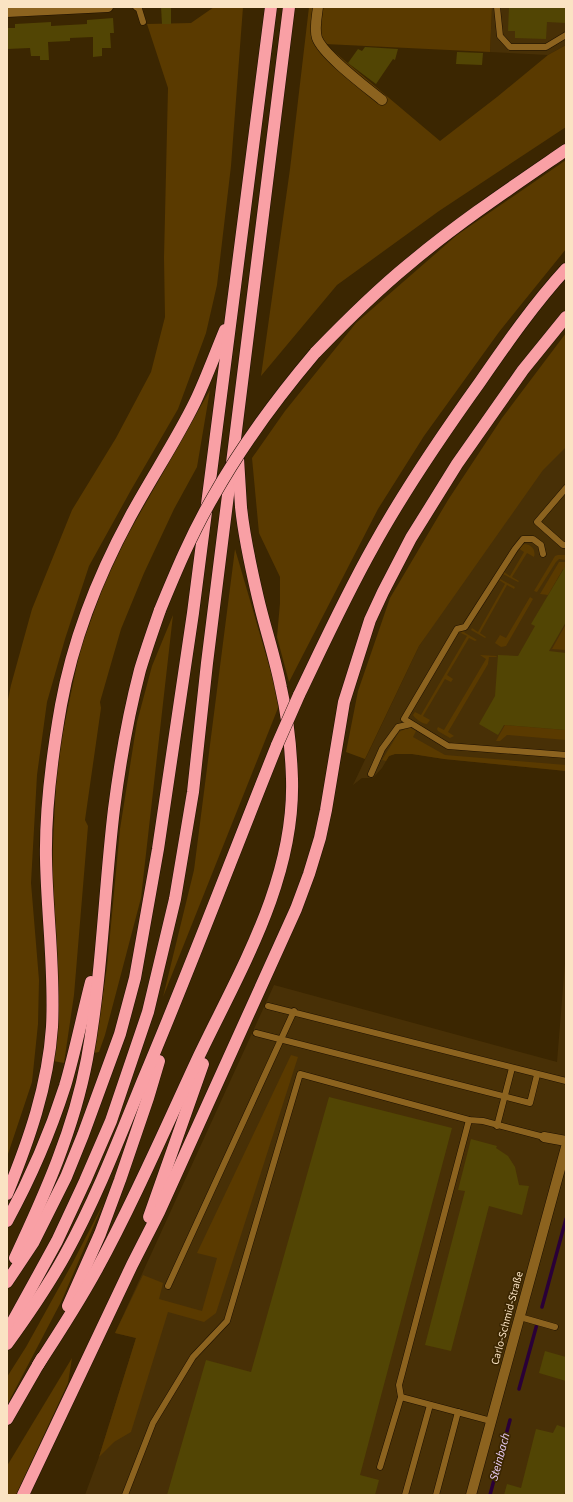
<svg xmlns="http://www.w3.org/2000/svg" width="573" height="1502" viewBox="0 0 573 1502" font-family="'Source Sans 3',sans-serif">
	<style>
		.built { fill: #483006 }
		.green { fill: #5a3a00 }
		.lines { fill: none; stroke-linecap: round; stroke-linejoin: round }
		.stream { stroke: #2a0038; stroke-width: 3.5 }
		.building { fill: #524504 }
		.service-casing { stroke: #1d1000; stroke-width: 7 }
		.minor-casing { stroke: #1d1000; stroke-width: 11 }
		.motorway-casing { stroke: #1d1000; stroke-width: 13 }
		.service { stroke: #8c631f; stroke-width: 6 }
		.minor { stroke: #8c631f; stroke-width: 10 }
		.motorway { stroke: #f9a0a5; stroke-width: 12 }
		.motorway-bridge-casing { stroke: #1d1000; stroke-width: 13; stroke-linecap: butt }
		.motorway-bridge { stroke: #f9a0a5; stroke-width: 12 }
		.labels { text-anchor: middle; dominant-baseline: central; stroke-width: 3.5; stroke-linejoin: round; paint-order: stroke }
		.street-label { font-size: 11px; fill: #fae3c3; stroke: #3b2601 }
		.water-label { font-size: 12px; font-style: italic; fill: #e9ccf6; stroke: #3b2601 }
	</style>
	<rect width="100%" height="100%" fill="#3b2601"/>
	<g class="built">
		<polygon points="492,7 566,7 566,45 548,55 490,52"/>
		<polygon points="566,422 566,771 444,759 412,754 395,754 389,756 382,768 373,778 362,778 353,785 419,646"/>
		<polygon points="566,951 566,1495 85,1495 99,1457 136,1338 115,1333 274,985 557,1062"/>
	</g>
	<g class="green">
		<polygon points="214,7 243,7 231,166 217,285 206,333 178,409 131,490 89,566 65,639 47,702 37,775 31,883 39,980 38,1024 32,1082 7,1157 7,704 11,685 32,609 72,510 116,438 151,372 165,317 164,258 168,88 147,24 191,23"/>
		<polygon points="309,7 492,7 490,52 325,44 440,141 497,97 548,55 566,45 566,127 439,211 337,285 261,376 290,169"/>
		<polygon points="566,160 566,249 499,332 424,436 378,509 289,682 277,637 280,603 280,577 259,533 252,458 285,411 356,323 457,235"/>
		<polygon points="566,333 566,447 543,470 419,646 365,759 346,752 358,691 390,598 448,500 502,418"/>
		<polygon points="210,390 197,467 174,509 144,573 121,629 100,702 101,708 85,820 88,826 74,995 64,1063 53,1061 52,867 57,760 80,650 104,584 127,536"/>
		<path d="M525,544c7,1 11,6 9,13l-7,-4 -15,24 7,4 -1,1 -15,-8 1,-2 6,4 14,-24 -6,-4 4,-3z"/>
		<polygon points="235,549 280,703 163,997 194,870"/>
		<polygon points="558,555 566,555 566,560 559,559 556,562 537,592 534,591 555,556"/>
		<polygon points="559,562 566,562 566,571 563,569 548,595 540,594"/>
		<polygon points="500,579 515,587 514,589 507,585 480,633 486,637 485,638 471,630 472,628 478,632 505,584 499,580"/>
		<polygon points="530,597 533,599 506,646 501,647 495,643 500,635 506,638"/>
		<polygon points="173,615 141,898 105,1035 99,1052 94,1053 107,967 120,829 137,722 152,666"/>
		<polygon points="566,624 566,650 552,649"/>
		<path d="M462,631l15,9 -2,1 -6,-3 -22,37 6,4 -2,3 -6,-3 -22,37 7,4 -3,4c-4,0 -12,-5 -14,-9l2,-3 6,3 46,-79 -6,-3z"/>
		<polygon points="480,655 497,656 496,657 489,657 488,664 448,732 454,736 450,738 438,731 437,729 438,727 444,730 486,659"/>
		<polygon points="505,725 566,730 566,740 507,735 500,741 496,741"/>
		<polygon points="407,728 411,728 416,731 413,737 445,755 566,765 566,771 444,759 412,754 395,754 389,756 386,761 382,760 399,732"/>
		<polygon points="291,1055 298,1057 216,1313 204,1322 168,1312 131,1432 114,1442 99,1457 136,1338 115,1333 143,1275 163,1283 159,1299 202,1311 217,1258 197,1253"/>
		<polygon points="104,1202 62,1300 7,1405 7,1377 26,1347 72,1264"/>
		<polygon points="72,1358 68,1383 16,1495 7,1495 7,1466"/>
	</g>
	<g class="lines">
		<g class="stream">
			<polyline points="542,1307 566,1219"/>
			<polyline points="519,1389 537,1324"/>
			<polyline points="490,1495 510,1420"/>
		</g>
	</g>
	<g class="building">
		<polygon points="161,7 171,7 171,24 162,24"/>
		<polygon points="509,7 566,7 566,23 547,22 546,39 515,38 515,31 508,31"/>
		<polygon points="113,18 114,33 110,33 111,48 102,48 102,56 93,57 93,37 70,38 70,41 48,42 49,60 40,60 40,56 31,56 30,48 7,49 7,28 15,28 15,24 51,22 51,26 87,24 87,20"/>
		<polygon points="365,47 398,49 395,60 393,59 376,84 348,63 358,49 362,51"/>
		<polygon points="457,52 483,53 482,65 456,64"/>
		<polygon points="566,565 566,622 549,651 566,653 566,730 504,725 498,735 479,724 495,696 498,655 518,656 535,626 531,624"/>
		<polygon points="329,1097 452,1128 360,1475 379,1480 375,1495 167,1495 206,1360 251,1372"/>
		<polygon points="471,1139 497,1146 496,1148 508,1156 515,1167 519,1185 529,1186 522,1215 489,1206 451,1351 425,1345 465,1191 458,1190"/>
		<polygon points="545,1351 566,1357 566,1381 539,1373"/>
		<polygon points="557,1425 566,1428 566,1488 564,1495 504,1495 507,1484 521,1488 536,1429 553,1433"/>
	</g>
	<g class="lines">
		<defs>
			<g id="service">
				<polyline points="136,7 139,9 143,22"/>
				<polyline points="497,7 500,36 510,47 546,47 566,35"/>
				<polyline points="566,488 537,522 563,545 566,545"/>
				<polyline points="543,554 541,545 533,539 523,539 515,549 465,627 457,629 404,719 448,746 566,755"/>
				<polyline points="371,774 382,749 398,727 411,724"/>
				<polyline points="268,1006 566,1081"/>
				<polyline points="256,1033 530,1103 537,1075"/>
				<polyline points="497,1126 512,1068"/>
				<polyline points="168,1286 294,1011"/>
				<polyline points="520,1317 555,1327"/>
				<polyline points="401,1397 491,1421"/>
				<polyline points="380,1467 401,1397 399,1385 469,1120"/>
				<polyline points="125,1495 153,1423 193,1357 227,1321 300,1074 469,1120 483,1121 544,1137"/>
				<polyline points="405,1495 430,1405"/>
				<polyline points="436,1495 458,1412"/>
			</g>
			<g id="minor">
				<path d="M318,7c-1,9 -4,22 -1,31 6,17 49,49 65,62"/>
				<polyline points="7,12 108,7"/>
				<polyline points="544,1137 566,1141"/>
				<polyline points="471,1495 566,1147"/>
			</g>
			<g id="motorway">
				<path d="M315,353c30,-31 60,-61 93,-88 50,-42 104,-78 158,-115"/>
				<path d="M299,695c24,-50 47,-100 74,-148 32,-58 69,-112 107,-165 27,-39 54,-78 86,-113"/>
				<path d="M7,1194c22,-54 41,-108 45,-167 3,-56 -5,-112 -6,-168 -1,-52 6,-103 15,-154 12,-66 37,-129 69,-188 21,-39 46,-76 65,-115 11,-23 20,-48 30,-72"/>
				<polyline points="149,1217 203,1064"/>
				<path d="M7,1221c23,-42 43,-88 58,-135 10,-34 17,-69 26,-104"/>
				<path d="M15,1258c30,-64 59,-129 72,-199 15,-82 17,-167 27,-250 6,-47 14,-93 26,-139 6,-20 13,-40 20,-60"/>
				<polyline points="7,1282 33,1243 66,1177 83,1135 120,1034 135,978 158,849 193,613 271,7"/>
				<polyline points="68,1306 100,1234 120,1180 148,1098 159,1061"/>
				<polyline points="7,1332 57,1241 85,1181 111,1121 148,1012 175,899 193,792 207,663 289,7"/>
				<path d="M7,1344c21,-29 41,-58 58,-89 31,-56 54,-116 78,-175 47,-111 89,-223 134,-335"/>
				<path d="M38,1365c21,-32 41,-63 59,-96 37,-68 68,-140 101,-211 42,-88 97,-178 94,-279 -1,-31 -4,-61 -11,-91 -6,-31 -16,-60 -23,-90 -7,-30 -14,-61 -17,-91 -1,-16 -2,-33 -3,-49"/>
				<polyline points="7,1419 42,1358"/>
				<polyline points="23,1495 132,1265 159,1212 296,909 309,874 320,838 326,810 344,702 370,620 383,592 411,538 457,464 523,370 566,317"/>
			</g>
		</defs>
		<use href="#service" class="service-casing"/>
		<use href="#minor" class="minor-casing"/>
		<use href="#motorway" class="motorway-casing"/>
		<use href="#service" class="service"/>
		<use href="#minor" class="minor"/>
		<use href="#motorway" class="motorway"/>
		<defs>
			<g id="motorway-bridge">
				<path d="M160,610c16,-39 32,-77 53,-113 29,-52 64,-99 102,-144"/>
				<polyline points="277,745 299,695"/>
			</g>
		</defs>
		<use href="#motorway-bridge" class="motorway-bridge-casing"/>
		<use href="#motorway-bridge" class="motorway-bridge"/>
	</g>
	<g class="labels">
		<g class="street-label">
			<text transform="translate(507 1318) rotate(-75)">Carlo-Schmid-Straße</text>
		</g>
		<g class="water-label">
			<text transform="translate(500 1457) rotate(-75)">Steinbach</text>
		</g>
	</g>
	<rect width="573" height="1502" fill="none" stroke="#fae3c3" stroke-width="16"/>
</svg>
